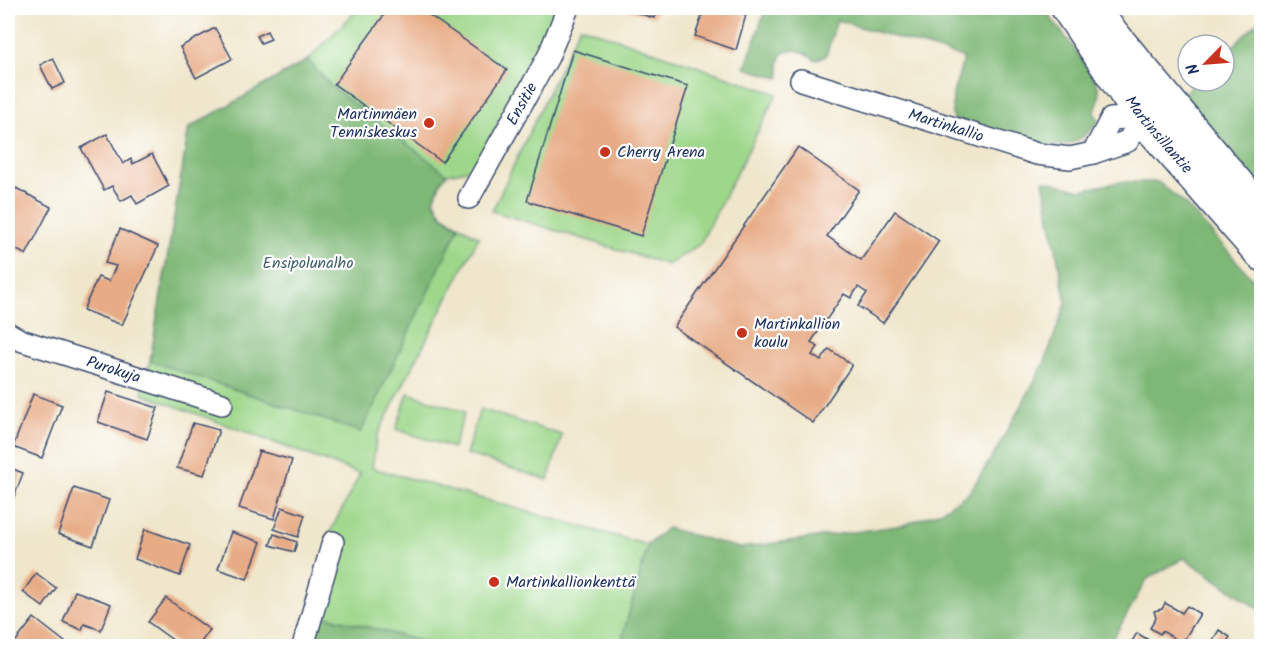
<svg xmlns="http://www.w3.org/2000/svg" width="1269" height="654" viewBox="0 0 1269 654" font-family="Kalam,sans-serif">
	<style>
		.green { fill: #9dd78a; stroke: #5c8374; stroke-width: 1.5 }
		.forest { fill: #7eb876; stroke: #4c746a; stroke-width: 1.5 }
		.building { fill: #e7ab85 }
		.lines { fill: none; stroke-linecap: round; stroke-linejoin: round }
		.minor-casing { stroke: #3b4a6e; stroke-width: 24 }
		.primary-casing { stroke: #3b4a6e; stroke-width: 36 }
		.minor { stroke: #fff; stroke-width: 21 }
		.primary { stroke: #fff; stroke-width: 33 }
		.poi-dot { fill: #c8321e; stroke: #fff; stroke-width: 2 }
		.labels { text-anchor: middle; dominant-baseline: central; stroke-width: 4.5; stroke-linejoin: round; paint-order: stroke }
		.street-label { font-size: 16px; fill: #1b2f5e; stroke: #fff }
		.poi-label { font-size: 16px; fill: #1b2f5e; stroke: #fff; text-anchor: start }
		.park-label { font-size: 16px; fill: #42616b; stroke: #fff }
	</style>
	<rect width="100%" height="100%" fill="#fff"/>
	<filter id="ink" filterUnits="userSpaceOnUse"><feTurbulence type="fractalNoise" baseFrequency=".0167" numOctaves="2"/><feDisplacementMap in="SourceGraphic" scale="12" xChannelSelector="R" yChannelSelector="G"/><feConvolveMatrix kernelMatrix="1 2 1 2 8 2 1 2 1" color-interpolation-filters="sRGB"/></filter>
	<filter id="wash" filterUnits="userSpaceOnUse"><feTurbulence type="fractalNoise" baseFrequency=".008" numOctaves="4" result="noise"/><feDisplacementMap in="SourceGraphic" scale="24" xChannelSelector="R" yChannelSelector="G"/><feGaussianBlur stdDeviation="1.35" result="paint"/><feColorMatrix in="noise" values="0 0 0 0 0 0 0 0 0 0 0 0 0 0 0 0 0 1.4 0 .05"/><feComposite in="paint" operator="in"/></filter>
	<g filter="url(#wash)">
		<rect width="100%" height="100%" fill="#efe6cb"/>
		<g class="green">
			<polygon points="359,8 442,8 458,18 465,8 555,8 555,19 477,162 467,170 447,174 441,181 434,199 442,215 479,237 377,436 372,468 648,545 620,646 439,646 322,615 328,536 360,474 142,394 150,361 189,128 308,60"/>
			<polygon points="580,26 777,94 700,244 668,265 492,211"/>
			<polygon points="408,393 465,412 453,448 396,429"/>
			<polygon points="480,409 562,435 548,480 466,454"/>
		</g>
		<g class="forest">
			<path d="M766,8h277c12,16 53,65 56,82 2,9 -2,15 -5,23l5,7c-26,36 -54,28 -90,16 -18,-5 -36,-11 -54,-16l-3,-5 1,-21 11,-36 -127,-38 -11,36 -11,4c-10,-10 -33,-18 -36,4 0,5 2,9 0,14l-34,-10z"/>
			<polygon points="1261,19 1261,193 1182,95 1197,81 1224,81 1224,55"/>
			<polygon points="308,60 332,87 447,174 441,181 434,200 442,215 459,227 361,432 150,361 189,128"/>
			<polygon points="1043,180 1081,190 1119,182 1158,182 1185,204 1261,288 1261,610 1184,558 1147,579 1109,646 620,646 648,545 667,528 739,548 904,525 941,511 969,493 997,449 1044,364 1066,303"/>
			<polygon points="322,615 439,646 314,646"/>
		</g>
		<g id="blocks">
			<g class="building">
				<polygon points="389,8 419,8 507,70 442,162 334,84"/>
				<polygon points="621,8 657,8 654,18"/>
				<polygon points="699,8 741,8 740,13 746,15 736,50 695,36 704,10"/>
				<polygon points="215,28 232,59 196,78 180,47"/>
				<polygon points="267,31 271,39 261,43 257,36"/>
				<polygon points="573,50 688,86 641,236 527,201"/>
				<polygon points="53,58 65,83 52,89 40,65"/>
				<polygon points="107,134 123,164 131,159 133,164 152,154 169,186 137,204 132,195 121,201 112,186 104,190 81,148"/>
				<polygon points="798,147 859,190 827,236 861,260 895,211 939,241 883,323 858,306 867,293 858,287 851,298 844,294 811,342 818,347 812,355 821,361 829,349 852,365 813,423 674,327"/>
				<polygon points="16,188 51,207 26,255 8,245 8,206"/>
				<polygon points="120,229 158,246 122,325 83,310 98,277 109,281 116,266 105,263"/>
				<polygon points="108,392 158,408 147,439 98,422"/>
				<polygon points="33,394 62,405 42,458 13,447"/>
				<polygon points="193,423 219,430 204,475 177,468"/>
				<polygon points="259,451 292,460 274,519 239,508"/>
				<polygon points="8,467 23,473 8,513"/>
				<polygon points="74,488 109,500 93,546 58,534"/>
				<polygon points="282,507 305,515 298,537 274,529"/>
				<polygon points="145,529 190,545 180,576 135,559"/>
				<polygon points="231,532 261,542 247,579 218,569"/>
				<polygon points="274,534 297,542 294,552 270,545"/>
				<polygon points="36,573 56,588 43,607 23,592"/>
				<polygon points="75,591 111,604 101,630 84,624 82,630 63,622"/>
				<polygon points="166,598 210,630 198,646 181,646 148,622"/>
				<polygon points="1165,603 1182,613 1187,606 1200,614 1182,643 1162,631 1160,634 1150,628 1156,618 1154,611 1162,609"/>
				<polygon points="34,618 70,646 12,646"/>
				<polygon points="1219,630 1230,637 1224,646 1212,646 1210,645"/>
				<polygon points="1137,633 1158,646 1129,646"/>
			</g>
		</g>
	</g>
	<g filter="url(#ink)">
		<use href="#blocks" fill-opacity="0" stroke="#3b4a6e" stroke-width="1.5"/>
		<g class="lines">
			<defs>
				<g id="minor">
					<path id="s1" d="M801,80l236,74 33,4 23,-5 35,-12 14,-24 9,-7"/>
					<polyline points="1093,153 1111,119 1142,117"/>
					<path id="s2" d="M469,198l79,-141 20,-49"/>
					<path id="s3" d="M8,333l12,7 202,64"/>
					<polyline points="303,646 333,542"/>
				</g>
				<g id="primary">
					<path id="s4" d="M1068,8l74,109 120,137"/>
					<polyline points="1093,11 1262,214"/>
				</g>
			</defs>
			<use href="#minor" class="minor-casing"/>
			<use href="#primary" class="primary-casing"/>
			<use href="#minor" class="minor"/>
			<use href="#primary" class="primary"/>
		</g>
	</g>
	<g class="poi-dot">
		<circle cx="429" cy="123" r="6"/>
		<circle cx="605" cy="152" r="6"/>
		<circle cx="742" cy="333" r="6"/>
		<circle cx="494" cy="582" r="6"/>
	</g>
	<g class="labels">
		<g class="street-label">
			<text stroke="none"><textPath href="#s2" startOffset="108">Ensitie</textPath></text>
			<text stroke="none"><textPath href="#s1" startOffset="152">Martinkallio</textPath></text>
			<text stroke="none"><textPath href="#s4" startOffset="156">Martinsillantie</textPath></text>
			<text stroke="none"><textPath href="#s3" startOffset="112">Purokuja</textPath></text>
		</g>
		<g class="poi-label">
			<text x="417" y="114" text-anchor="end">Martinmäen<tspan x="417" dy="18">Tenniskeskus</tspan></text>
			<text x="617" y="152">Cherry Arena</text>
			<text x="754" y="324">Martinkallion<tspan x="754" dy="18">koulu</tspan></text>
			<text x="506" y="582">Martinkallionkenttä</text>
		</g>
		<g class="park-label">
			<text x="308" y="263">Ensipolunalho</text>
		</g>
	</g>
	<rect width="1269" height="654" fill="none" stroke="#fff" stroke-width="30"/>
	<g transform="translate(1206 63) rotate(245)"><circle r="28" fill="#ffffff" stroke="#a4acbf" stroke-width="1.5"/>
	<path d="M0-4.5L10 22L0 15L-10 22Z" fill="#c8321e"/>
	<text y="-9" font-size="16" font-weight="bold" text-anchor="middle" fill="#1b2f5e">N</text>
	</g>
</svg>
